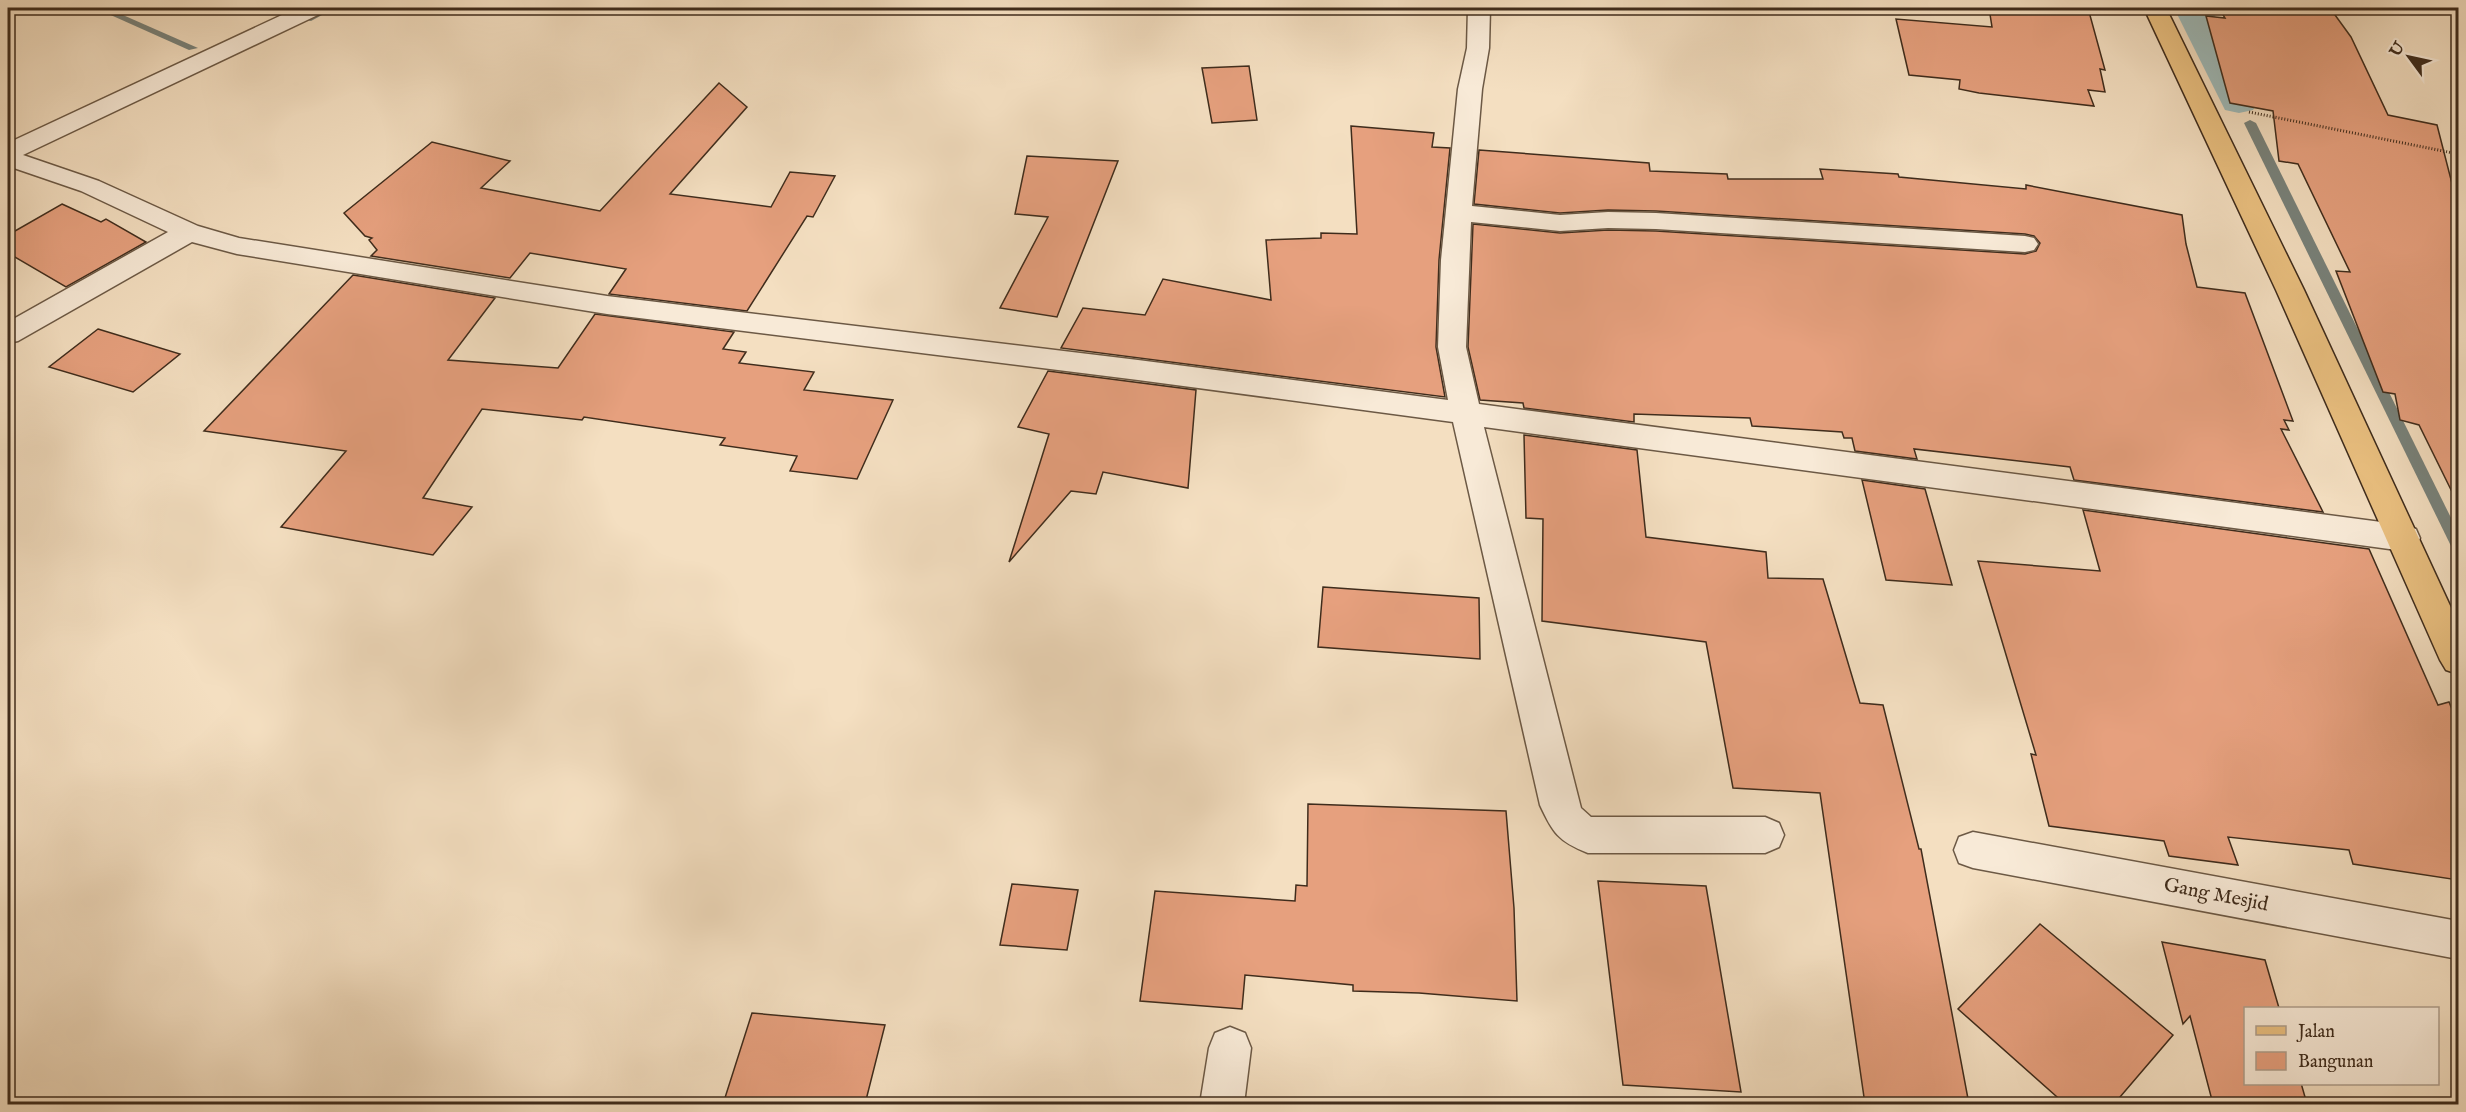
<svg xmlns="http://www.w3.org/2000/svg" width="2466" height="1112" viewBox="0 0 2466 1112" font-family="'IM FELL English',serif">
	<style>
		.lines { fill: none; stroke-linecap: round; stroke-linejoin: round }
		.stream { fill: #78827b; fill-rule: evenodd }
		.canal { fill: #9ebbba; fill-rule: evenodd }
		.building { fill: #e6a07e; stroke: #3f2c1c; stroke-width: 1.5 }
		.street-casing { stroke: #6c5945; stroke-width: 3 }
		.primary-casing { stroke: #3f2c1c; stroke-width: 3 }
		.path { stroke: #3f2c1c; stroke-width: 3; stroke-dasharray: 1 2; stroke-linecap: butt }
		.street { fill: #f8ead7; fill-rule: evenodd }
		.primary { fill: #eac080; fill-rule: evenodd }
		.labels { text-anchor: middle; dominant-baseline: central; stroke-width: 5; stroke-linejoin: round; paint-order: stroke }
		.near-street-label { font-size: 20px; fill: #3f2c1c; stroke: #f8ead7 }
	</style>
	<rect width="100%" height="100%" fill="#f4dfc1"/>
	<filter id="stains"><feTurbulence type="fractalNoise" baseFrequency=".00333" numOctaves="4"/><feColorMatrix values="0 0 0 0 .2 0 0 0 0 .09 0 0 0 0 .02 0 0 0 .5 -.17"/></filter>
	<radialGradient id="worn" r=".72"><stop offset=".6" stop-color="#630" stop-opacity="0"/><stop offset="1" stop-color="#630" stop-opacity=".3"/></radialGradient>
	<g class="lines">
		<g class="stream">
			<polygon points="95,8 107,8 198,48 189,50"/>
			<polygon points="323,8 335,8 311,21 302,19"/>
			<polygon points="2250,120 2256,123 2458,532 2458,552 2453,550 2451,546 2244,123"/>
		</g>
		<polygon class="canal" points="2174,8 2211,8 2259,101 2253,110 2239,113 2225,110"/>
	</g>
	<g class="building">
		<polygon points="1989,8 2088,8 2105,70 2100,69 2105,92 2088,90 2094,106 1979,93 1959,89 1960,80 1909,75 1896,19 1992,27"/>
		<polygon points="2219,8 2330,8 2351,37 2388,115 2437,125 2458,207 2458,504 2419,425 2400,420 2395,394 2383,392 2336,271 2350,272 2298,164 2279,161 2273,111 2230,103 2206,16 2225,18"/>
		<polygon points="1249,66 1257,120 1212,123 1202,68"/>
		<polygon points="719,83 747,107 670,194 771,207 790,172 835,176 813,217 807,216 747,311 609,294 626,269 530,253 510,278 371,256 377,250 369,240 372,238 365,236 344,213 432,142 510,161 481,188 600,211"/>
		<polygon points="1351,126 1434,133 1432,147 1450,148 1439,260 1436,347 1445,397 1061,348 1083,308 1145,315 1163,279 1271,300 1266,240 1321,238 1321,233 1357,234"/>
		<polygon points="1479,150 1649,163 1650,171 1727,174 1728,179 1823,179 1820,169 1898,174 1899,177 2026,189 2026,185 2182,215 2186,244 2197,287 2245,293 2293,421 2284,420 2289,430 2281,429 2323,512 2074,480 2070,467 1914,449 1917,459 1855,451 1852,438 1844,438 1842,432 1752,426 1750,418 1634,414 1634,422 1524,408 1523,403 1480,400 1468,347 1473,224 1560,233 1608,230 1656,231 2025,254 2036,251 2040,243 2034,236 2025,234 1656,211 1608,210 1560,213 1474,204"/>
		<polygon points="1027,156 1118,161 1057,317 1000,308 1048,217 1015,214"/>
		<polygon points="62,204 101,222 106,219 146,242 66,287 8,253 8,235"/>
		<polygon points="353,275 495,298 448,360 558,368 595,314 734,332 723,349 746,352 739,363 814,372 804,390 893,400 857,479 790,471 797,456 720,445 725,438 584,417 582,420 482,409 423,498 472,507 433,555 281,527 346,451 204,431"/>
		<polygon points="98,329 180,354 133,392 49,367"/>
		<polygon points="1048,371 1196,390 1188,488 1103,472 1096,494 1071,491 1009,562 1049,434 1018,427"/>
		<polygon points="1524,435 1637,450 1646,537 1766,552 1768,578 1823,579 1860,703 1883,705 1919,849 1921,849 1969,1104 1865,1104 1820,793 1733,788 1706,642 1542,621 1543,519 1526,518"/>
		<polygon points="1862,480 1925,489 1952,585 1886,580"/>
		<polygon points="2083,510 2369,549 2438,705 2449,702 2458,724 2458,880 2353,864 2349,850 2228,837 2238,865 2169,856 2164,841 2049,826 2031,754 2036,755 1978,561 2100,571"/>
		<polygon points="1323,587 1479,598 1480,659 1318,647"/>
		<polygon points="1308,804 1506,811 1514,908 1517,1001 1419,993 1353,991 1353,985 1245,975 1242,1009 1140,1001 1155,891 1295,901 1296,885 1307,886"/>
		<polygon points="1598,881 1706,886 1741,1092 1623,1085"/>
		<polygon points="1012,884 1078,890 1067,950 1000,945"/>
		<polygon points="2040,924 2173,1035 2114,1104 2065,1104 1958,1009"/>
		<polygon points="2162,942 2265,960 2279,1008 2246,1008 2246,1083 2301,1083 2307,1104 2213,1104 2190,1016 2183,1024"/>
		<polygon points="752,1013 885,1025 865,1104 723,1104"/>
	</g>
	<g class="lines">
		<defs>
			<g id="street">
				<path d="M297,8h28l-3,5 -299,142 76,26 99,45 41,12 368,58 531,64 310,40 -10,-53 3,-87 17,-171 9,-41 1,-40h22l-1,40 -7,41 -10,117 88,9 48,-3 48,1 369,23 9,2 4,6 -4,6 -9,2 -369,-23 -48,-1 -48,3 -89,-9 -5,125 13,57 925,121 12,4 4,9 -4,9 -12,4 -920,-124 97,381 10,9h174l14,6 5,12 -5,12 -14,6h-177c-30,-12 -35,-20 -48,-48l-87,-383 -315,-42 -531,-66 -370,-60 -45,-12 -174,99 -10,2v-21l160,-90 -87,-41 -73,-25v-23z"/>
				<polygon points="1973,832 2458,921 2458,959 1973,868 1959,863 1954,850 1959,837"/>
				<polygon points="1230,1027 1245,1033 1251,1048 1244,1104 1200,1104 1209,1048 1215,1033"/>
			</g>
			<polygon id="primary" points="2144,8 2166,8 2304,290 2458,623 2458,674 2446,670 2440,660 2276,290"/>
		</defs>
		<use href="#street" class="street-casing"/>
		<use href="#primary" class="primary-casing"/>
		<polyline class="path" points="2249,112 2458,154"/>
		<use href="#street" class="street"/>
		<use href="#primary" class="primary"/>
	</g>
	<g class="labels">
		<g class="near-street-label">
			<text transform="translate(2216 895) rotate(11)">Gang Mesjid</text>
		</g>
	</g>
	<rect width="2466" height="1112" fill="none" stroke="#f4dfc1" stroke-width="30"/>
	<rect x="9" y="9" width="2448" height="1094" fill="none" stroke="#3f2c1c" stroke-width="3"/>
	<rect x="15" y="15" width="2436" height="1082" fill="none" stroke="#3f2c1c" stroke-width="1.5"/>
	<rect x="2244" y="1007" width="195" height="78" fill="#f8ead7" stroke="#ae9e8c" stroke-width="1.5"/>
	<rect x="2256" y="1026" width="30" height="9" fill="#eac080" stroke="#ae9e8c" stroke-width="1.5"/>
	<text x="2298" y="1037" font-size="18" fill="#3f2c1c">Jalan</text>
	<rect x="2256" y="1052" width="30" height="18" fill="#e6a07e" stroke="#ae9e8c" stroke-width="1.5"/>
	<text x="2298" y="1067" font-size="18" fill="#3f2c1c">Bangunan</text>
	<g transform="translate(2409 57) rotate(303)" stroke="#f8ead7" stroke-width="4.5" paint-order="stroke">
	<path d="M0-4.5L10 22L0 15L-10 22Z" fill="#3f2c1c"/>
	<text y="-9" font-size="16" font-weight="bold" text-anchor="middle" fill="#3f2c1c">U</text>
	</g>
	<rect width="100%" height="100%" filter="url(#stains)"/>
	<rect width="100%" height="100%" fill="url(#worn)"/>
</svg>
